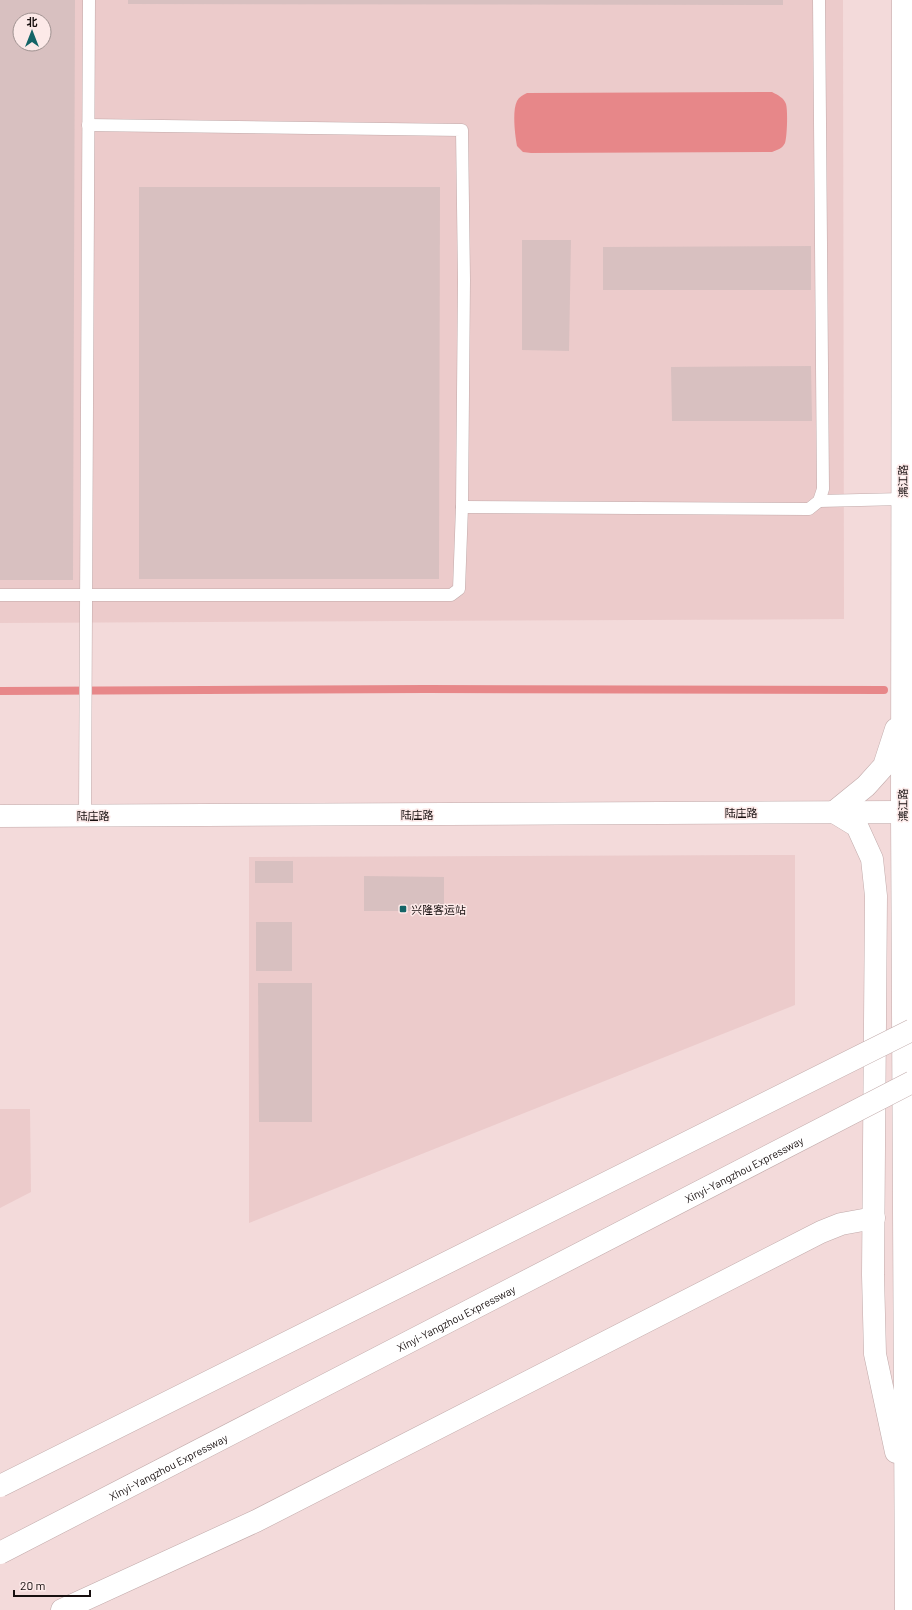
<svg xmlns="http://www.w3.org/2000/svg" width="912" height="1610" viewBox="0 0 912 1610" font-family="Barlow,'Noto Sans SC',sans-serif">
	<style>
		.built { fill: #eccbcb; fill-rule: evenodd }
		.water { fill: #e78789 }
		.lines { fill: none; stroke-linecap: round; stroke-linejoin: round }
		.stream { stroke: #e78789; stroke-width: 8 }
		.building { fill: #d8c0c0; fill-rule: evenodd }
		.service-casing { stroke: #c1aaaa; stroke-width: 13 }
		.minor-casing { stroke: #c1aaaa; stroke-width: 23 }
		.tertiary-casing { stroke: #c1aaaa; stroke-width: 23 }
		.service { stroke: #fff; stroke-width: 12 }
		.minor { stroke: #fff; stroke-width: 22 }
		.tertiary { stroke: #fff; stroke-width: 22 }
		.motorway-bridge-casing { stroke: #c1aaaa; stroke-width: 23; stroke-linecap: butt }
		.motorway-bridge { stroke: #fff; stroke-width: 22 }
		.poi-dot { fill: #146467; stroke: #fce9e8; stroke-width: 1.5 }
		.labels { text-anchor: middle; dominant-baseline: central; stroke-width: 3; stroke-linejoin: round; paint-order: stroke }
		.street-label { font-size: 11px; fill: #170f0f; stroke: #fce9e8 }
		.poi-label { font-size: 11px; fill: #170f0f; stroke: #fce9e8; text-anchor: start }
	</style>
	<rect width="100%" height="100%" fill="#f3dada"/>
	<g class="built">
		<path d="M0,0h843l1,619 -844,4zM20,20h24v24h-24z"/>
		<polygon points="795,855 795,1005 249,1223 249,857"/>
		<polygon points="0,1109 30,1109 31,1192 0,1208"/>
	</g>
	<path class="water" d="M772,92c6,3 12,6 14,12 2,7 1,33 -1,39 -3,6 -8,7 -13,9l-241,1 -8,-1 -6,-6c-2,-11 -5,-35 0,-45 2,-4 6,-6 10,-8z"/>
	<g class="lines">
		<polyline class="stream" points="0,691 426,689 884,690"/>
	</g>
	<g class="building">
		<path d="M0,0h75l-2,580h-73zM20,20h24v24h-24z"/>
		<polygon points="128,0 783,0 783,5 128,4"/>
		<polygon points="139,187 440,187 439,579 139,579"/>
		<polygon points="522,240 571,240 569,351 522,350"/>
		<polygon points="811,246 811,290 603,290 603,247"/>
		<polygon points="811,366 812,421 672,421 671,367"/>
		<rect x="255" y="861" width="38" height="22"/>
		<polygon points="364,876 444,877 444,911 364,911"/>
		<rect x="256" y="922" width="36" height="49"/>
		<polygon points="258,983 312,983 312,1122 259,1122"/>
	</g>
	<g class="lines">
		<defs>
			<g id="service">
				<polyline points="819,501 902,499"/>
				<polyline points="462,507 809,509 819,501 823,489 819,0"/>
				<polyline points="0,595 451,595 459,589 462,507 464,280 462,130 88,125"/>
				<polyline points="85,815 89,0"/>
			</g>
			<polyline id="minor" points="62,1610 256,1521 821,1232 841,1224 874,1218"/>
			<g id="tertiary">
				<polyline points="903,0 902,812 906,1610"/>
				<polyline points="834,812 857,826 872,859 876,896 873,1275 875,1354 896,1452"/>
				<polyline points="834,812 866,786 884,766 896,729"/>
				<polyline points="0,816 902,812 912,819"/>
			</g>
		</defs>
		<use href="#service" class="service-casing"/>
		<use href="#minor" class="minor-casing"/>
		<use href="#tertiary" class="tertiary-casing"/>
		<use href="#service" class="service"/>
		<use href="#minor" class="minor"/>
		<use href="#tertiary" class="tertiary"/>
		<defs>
			<g id="motorway-bridge">
				<polyline points="0,1486 912,1030"/>
				<path id="s1" d="M0,1553l912,-471"/>
			</g>
		</defs>
		<use href="#motorway-bridge" class="motorway-bridge-casing"/>
		<use href="#motorway-bridge" class="motorway-bridge"/>
	</g>
	<rect class="poi-dot" x="399" y="905" width="8" height="8" rx="2"/>
	<g class="labels">
		<g class="street-label">
			<text transform="translate(902 481) rotate(-90)">漓江路</text>
			<text transform="translate(902 805) rotate(-90)">漓江路</text>
			<text x="741" y="812">陆庄路</text>
			<text x="417" y="814">陆庄路</text>
			<text x="93" y="815">陆庄路</text>
			<text stroke="none"><textPath href="#s1" startOffset="837">Xinyi-Yangzhou Expressway</textPath></text>
			<text stroke="none"><textPath href="#s1" startOffset="513">Xinyi-Yangzhou Expressway</textPath></text>
			<text stroke="none"><textPath href="#s1" startOffset="189">Xinyi-Yangzhou Expressway</textPath></text>
		</g>
		<g class="poi-label">
			<text x="411" y="909">兴隆客运站</text>
		</g>
	</g>
	<g transform="translate(32 32)"><circle r="19" fill="#fce9e8" stroke="#a09291"/>
	<path d="M0-3L7 15L0 10L-7 15Z" fill="#146467"/>
	<text y="-6" font-size="11" font-weight="bold" text-anchor="middle" fill="#170f0f">北</text>
	</g>
	<path d="M14 1590v6h76v-6" fill="none" stroke="#170f0f" stroke-width="2"/>
	<text x="20" y="1590" font-size="12" fill="#170f0f" stroke="#fce9e8" stroke-width="3" paint-order="stroke">20 m</text>
</svg>
